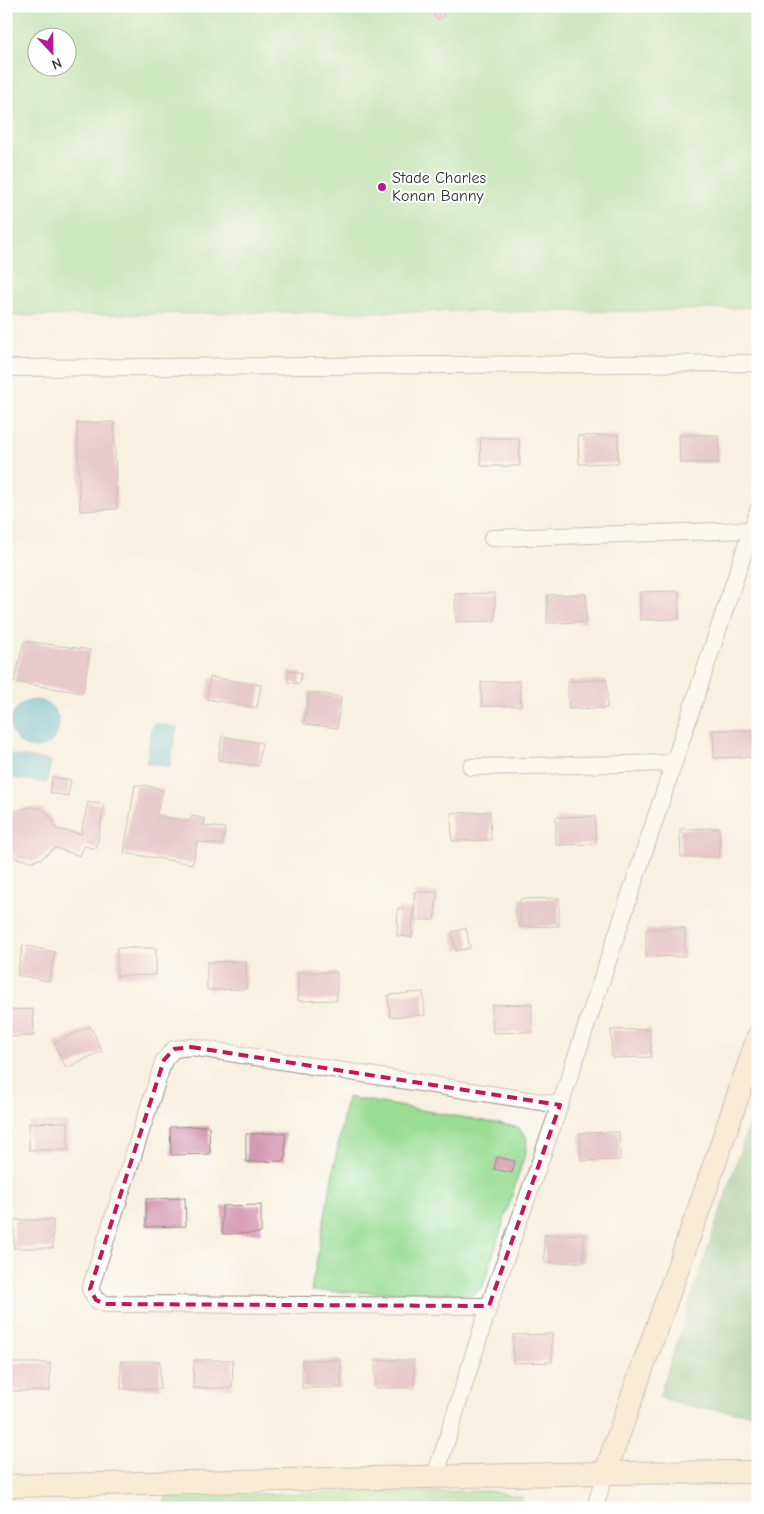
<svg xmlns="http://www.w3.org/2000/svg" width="764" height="1514" viewBox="0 0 764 1514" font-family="'Comic Neue',sans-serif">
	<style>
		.green { fill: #99dc93; stroke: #62845f; fill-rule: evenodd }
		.forest { fill: #7abc7d; stroke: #527454 }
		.water { fill: #4cb4cb; stroke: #3c707b }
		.building { fill: #d599b2 }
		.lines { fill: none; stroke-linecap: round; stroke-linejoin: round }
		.street-casing { stroke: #928e86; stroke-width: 18 }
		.secondary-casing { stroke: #928e86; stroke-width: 24 }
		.street { stroke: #fff; stroke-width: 16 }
		.secondary { stroke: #f9e7c3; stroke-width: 22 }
		.marked { fill: none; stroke: #c2185b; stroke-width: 4; stroke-dasharray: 10 6; stroke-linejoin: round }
		.poi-dot { fill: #b5179e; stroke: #fff; stroke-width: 2 }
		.labels { text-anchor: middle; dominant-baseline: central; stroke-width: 4; stroke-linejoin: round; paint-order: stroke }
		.poi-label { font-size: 16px; fill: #2b2b2b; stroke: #fff; text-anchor: start }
	</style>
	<rect width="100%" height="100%" fill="#fff"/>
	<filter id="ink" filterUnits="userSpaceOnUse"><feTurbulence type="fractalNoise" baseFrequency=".02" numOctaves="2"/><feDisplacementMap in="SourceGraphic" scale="10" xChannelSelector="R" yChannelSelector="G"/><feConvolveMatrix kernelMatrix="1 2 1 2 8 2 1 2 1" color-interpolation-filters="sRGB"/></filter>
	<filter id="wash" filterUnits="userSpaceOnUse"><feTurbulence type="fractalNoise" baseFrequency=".0096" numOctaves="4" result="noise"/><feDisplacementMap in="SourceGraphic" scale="20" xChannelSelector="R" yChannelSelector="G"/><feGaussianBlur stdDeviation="1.12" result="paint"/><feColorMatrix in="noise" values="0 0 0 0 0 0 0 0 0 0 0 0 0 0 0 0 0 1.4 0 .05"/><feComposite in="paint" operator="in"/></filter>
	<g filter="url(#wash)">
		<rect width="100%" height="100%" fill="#f8f0e1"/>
		<g class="green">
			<path d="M12,6h746v301l-103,4 -389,1 -260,4v-293zM38,38h30v30h-30z"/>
			<polygon points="347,1097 517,1127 526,1136 527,1148 483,1287 473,1295 311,1291"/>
			<polygon points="488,1491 522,1497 522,1508 165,1508 165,1495"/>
		</g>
		<polygon class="forest" points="758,1097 758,1415 687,1406 659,1397"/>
		<g class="water">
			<circle cx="35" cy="724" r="24"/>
			<polygon points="153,723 177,727 170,767 146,763"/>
			<polygon points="6,754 51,761 47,783 6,777"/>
		</g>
		<g id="blocks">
			<g class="building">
				<polygon points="432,6 443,6 444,16 438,19 435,17 432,13"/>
				<polygon points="114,422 117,509 80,511 77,423"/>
				<polygon points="618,435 618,463 579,464 578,436"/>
				<polygon points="679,435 718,435 719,463 680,463"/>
				<polygon points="480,438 519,438 520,466 481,466"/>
				<polygon points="679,591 679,619 640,620 640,592"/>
				<polygon points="495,593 495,621 456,622 455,594"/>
				<polygon points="586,594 586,622 547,623 547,595"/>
				<polygon points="24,641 90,650 83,693 14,682"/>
				<polygon points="288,670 302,673 299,684 288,682"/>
				<polygon points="210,677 261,685 257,708 207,699"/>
				<polygon points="607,680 607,708 568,709 568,681"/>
				<polygon points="520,681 521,706 482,706 481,682"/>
				<polygon points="309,692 341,697 337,728 304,724"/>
				<polygon points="713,730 752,730 753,757 714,758"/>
				<polygon points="222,736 262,743 258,766 218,760"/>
				<polygon points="52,777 71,780 68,796 50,793"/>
				<polygon points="135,785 143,786 144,785 163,790 156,816 190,821 192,816 205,819 204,826 225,828 223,845 197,842 193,864 124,853"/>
				<polygon points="88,802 104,805 96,849 84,846 80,856 55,848 42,858 33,861 25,860 16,858 6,847 6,820 13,813 21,809 30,807 43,809 52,819 56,829 81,834"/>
				<polygon points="490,812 491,840 452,841 451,813"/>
				<polygon points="595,816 596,844 556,845 556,817"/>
				<polygon points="719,828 720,857 681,857 680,829"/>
				<polygon points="414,892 438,892 434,920 415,920"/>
				<polygon points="559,898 559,926 520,927 520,899"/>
				<polygon points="398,908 413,909 412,937 397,936"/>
				<polygon points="466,928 470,948 456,951 452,932"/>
				<polygon points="685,928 685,956 646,957 646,929"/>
				<polygon points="23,945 55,952 49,981 17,975"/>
				<polygon points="117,948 156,948 156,975 117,976"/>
				<polygon points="246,961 246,989 207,990 207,962"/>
				<polygon points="337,972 337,1000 298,1001 298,973"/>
				<polygon points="423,992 425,1015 390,1017 388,995"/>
				<polygon points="532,1004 532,1032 493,1033 492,1005"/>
				<polygon points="33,1009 34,1036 6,1037 6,1010"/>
				<polygon points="90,1026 102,1051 66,1068 54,1043"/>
				<polygon points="650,1029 651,1057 612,1058 611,1030"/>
				<polygon points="68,1122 68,1150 29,1150 29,1123"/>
				<polygon points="209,1126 210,1154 171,1155 170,1127"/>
				<polygon points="619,1132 620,1160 581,1161 580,1133"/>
				<polygon points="285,1133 285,1161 246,1162 246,1134"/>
				<polygon points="497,1157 515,1161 512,1173 494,1169"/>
				<polygon points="185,1198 186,1226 146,1227 146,1199"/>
				<polygon points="261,1205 261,1233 222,1234 222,1206"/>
				<rect x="14" y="1220" width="39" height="28"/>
				<polygon points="583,1234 584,1262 545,1263 544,1235"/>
				<polygon points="552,1334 552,1362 513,1363 513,1335"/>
				<polygon points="194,1360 233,1360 232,1388 193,1388"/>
				<rect x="302" y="1360" width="39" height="28"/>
				<rect x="375" y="1360" width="39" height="28"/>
				<rect x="121" y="1361" width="39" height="28"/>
				<rect x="11" y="1363" width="39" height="28"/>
			</g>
		</g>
	</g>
	<g filter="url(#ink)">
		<use href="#blocks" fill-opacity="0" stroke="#928e86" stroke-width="1"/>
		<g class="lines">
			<defs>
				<g id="street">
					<polyline points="6,368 758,363"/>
					<polyline points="492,538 751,530"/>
					<polyline points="471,767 674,763"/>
					<polyline points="489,1306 105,1304 96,1300 90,1289 164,1060 174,1049 191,1047 560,1105"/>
					<polyline points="435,1477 489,1306 560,1105 758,510"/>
					<polyline points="595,1508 605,1473"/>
				</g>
				<g id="secondary">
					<polyline points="605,1473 706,1189 758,1037"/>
					<polyline points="6,1486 605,1473 758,1472"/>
				</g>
			</defs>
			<use href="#street" class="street-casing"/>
			<use href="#secondary" class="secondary-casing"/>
			<use href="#street" class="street"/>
			<use href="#secondary" class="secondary"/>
		</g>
	</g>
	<path d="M0 0H764V1514H0ZM191,1047l369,58 -71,201 -384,-2 -9,-4 -6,-11 74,-229 10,-11z" fill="#f8f0e1" fill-opacity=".55" fill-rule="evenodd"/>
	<path class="marked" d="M191,1047l369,58 -71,201 -384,-2 -9,-4 -6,-11 74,-229 10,-11z"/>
	<circle class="poi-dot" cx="382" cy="187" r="5"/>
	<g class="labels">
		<g class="poi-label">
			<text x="392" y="178">Stade Charles<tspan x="392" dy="18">Konan Banny</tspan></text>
		</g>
	</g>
	<rect width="764" height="1514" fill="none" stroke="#fff" stroke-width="25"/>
	<g transform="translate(52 52) rotate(158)"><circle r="24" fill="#ffffff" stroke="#aaaaaa"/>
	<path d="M0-4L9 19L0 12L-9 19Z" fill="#b5179e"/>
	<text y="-8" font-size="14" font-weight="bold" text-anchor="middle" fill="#2b2b2b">N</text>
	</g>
</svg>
